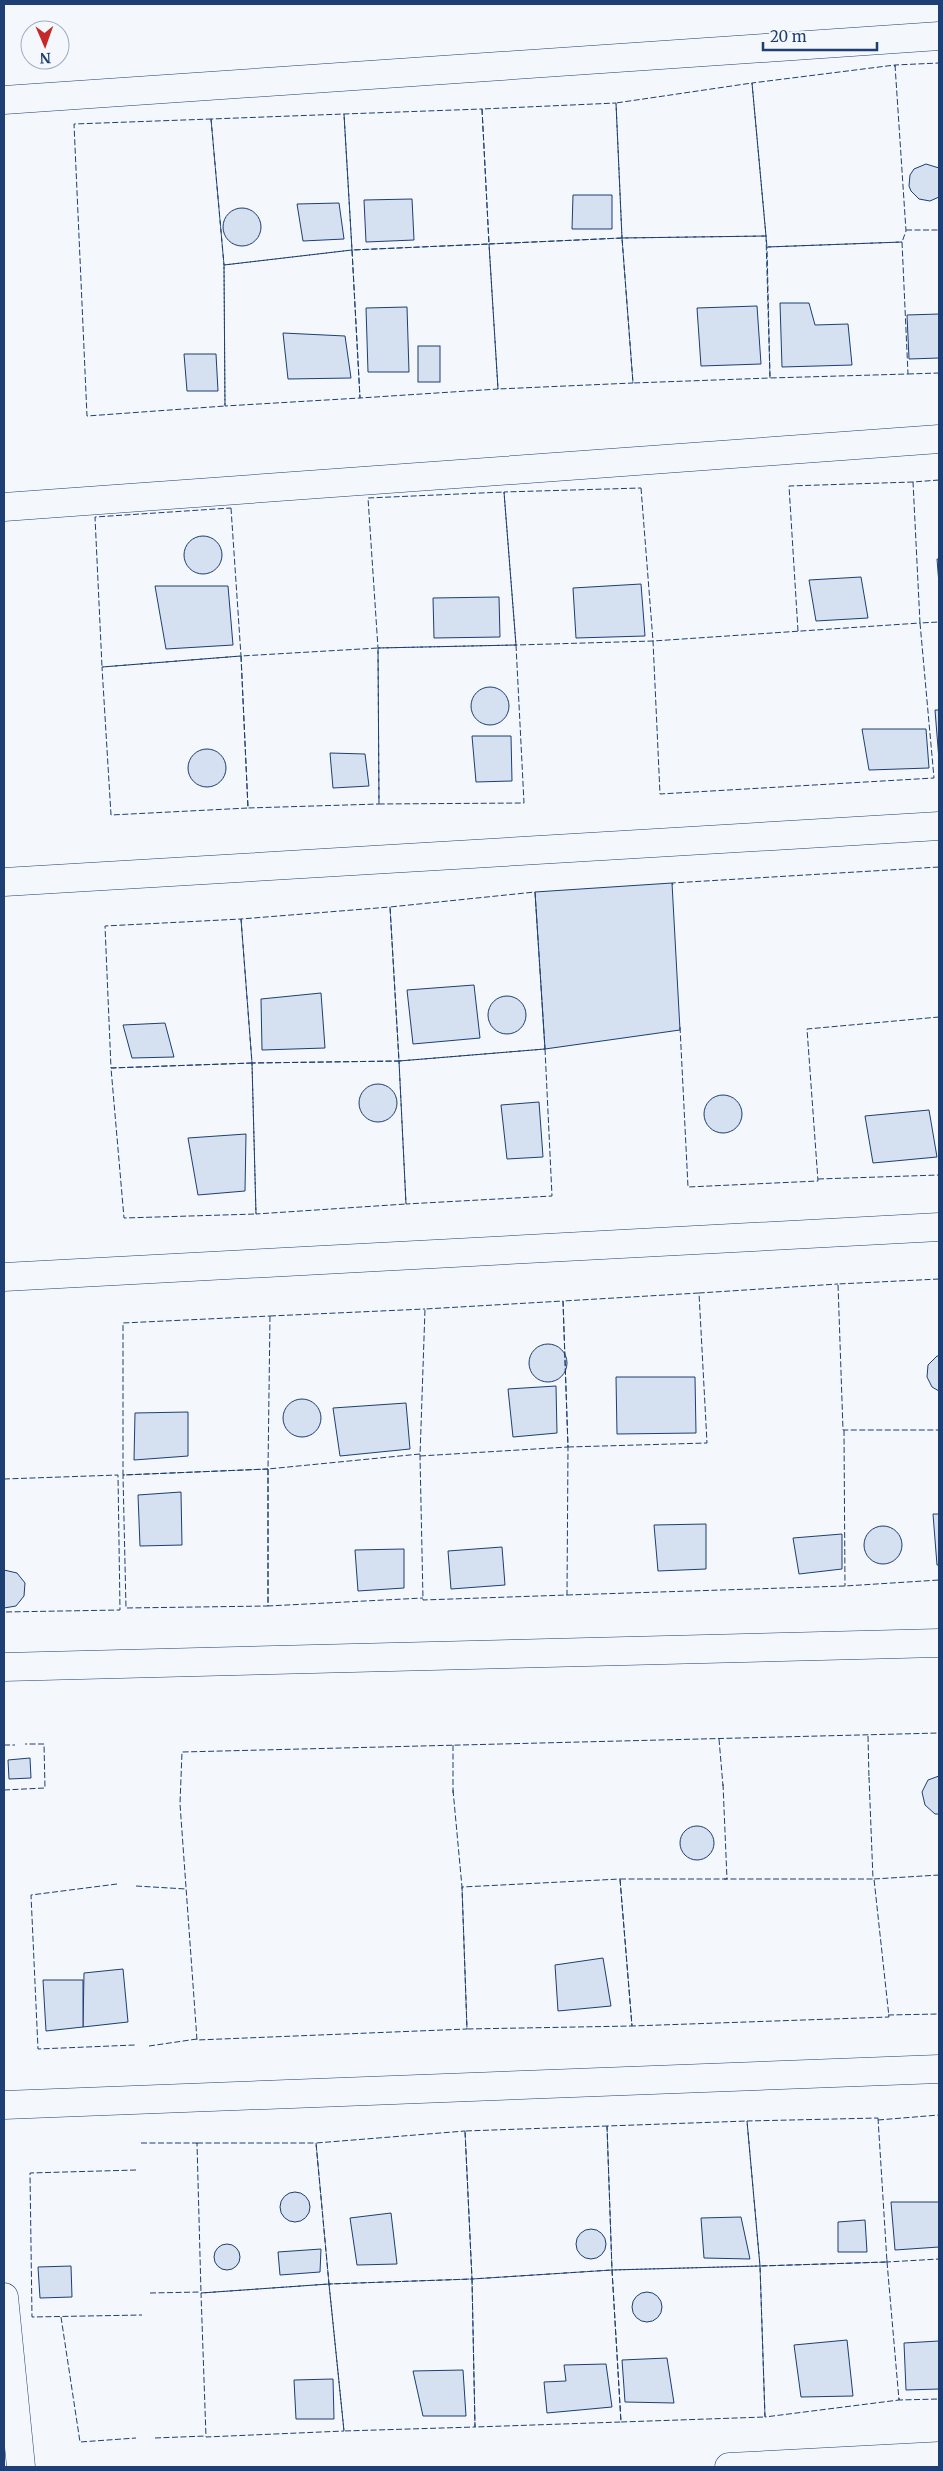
<svg xmlns="http://www.w3.org/2000/svg" width="943" height="2471" viewBox="0 0 943 2471" font-family="Merriweather,serif">
	<style>
		.building { fill: #d5e0f0; stroke: #1d3f73 }
		.lines { fill: none; stroke-linecap: round; stroke-linejoin: round }
		.minor-casing { stroke: #1d3f73; stroke-width: 29 }
		.minor { stroke: #f4f7fb; stroke-width: 28 }
		.fence { stroke: #1d3f73; stroke-width: 1; stroke-dasharray: 6 2.5; stroke-linecap: butt }
	</style>
	<rect width="100%" height="100%" fill="#f4f7fb"/>
	<g class="building">
		<polygon points="926,164 939,168 939,197 930,201 919,199 911,191 909,186 910,175 914,169"/>
		<polygon points="573,195 612,195 612,229 572,229"/>
		<polygon points="412,199 414,240 366,242 364,200"/>
		<polygon points="339,203 344,239 303,241 297,204"/>
		<circle cx="242" cy="227" r="19"/>
		<polygon points="780,303 809,303 815,325 848,324 852,365 782,367"/>
		<polygon points="757,306 761,364 701,366 697,308"/>
		<polygon points="407,307 409,372 368,372 366,308"/>
		<polygon points="939,314 939,358 909,359 907,315"/>
		<polygon points="283,333 345,336 351,378 288,379"/>
		<rect x="418" y="346" width="22" height="36"/>
		<polygon points="184,354 216,354 218,391 187,391"/>
		<circle cx="203" cy="555" r="19"/>
		<polygon points="937,559 939,559 939,584"/>
		<polygon points="861,577 868,618 816,621 809,580"/>
		<polygon points="641,584 645,636 576,638 573,588"/>
		<polygon points="155,586 228,586 233,645 166,649"/>
		<polygon points="499,597 500,637 434,638 433,598"/>
		<circle cx="490" cy="706" r="19"/>
		<polygon points="935,710 939,710 939,760"/>
		<polygon points="862,729 926,729 929,768 869,770"/>
		<polygon points="472,736 511,736 512,781 476,782"/>
		<circle cx="207" cy="768" r="19"/>
		<polygon points="330,753 365,754 369,786 333,788"/>
		<polygon points="672,883 680,1030 545,1049 535,892"/>
		<polygon points="474,985 480,1038 413,1044 407,990"/>
		<polygon points="321,993 325,1048 262,1050 261,999"/>
		<circle cx="507" cy="1015" r="19"/>
		<polygon points="165,1023 174,1057 132,1058 123,1025"/>
		<circle cx="378" cy="1103" r="19"/>
		<circle cx="723" cy="1114" r="19"/>
		<polygon points="539,1102 543,1157 507,1159 501,1105"/>
		<polygon points="929,1110 937,1157 873,1163 865,1116"/>
		<polygon points="246,1134 245,1191 198,1195 188,1138"/>
		<circle cx="548" cy="1363" r="19"/>
		<polygon points="937,1356 939,1356 939,1391 932,1387 927,1377 928,1365"/>
		<polygon points="616,1377 695,1377 696,1433 617,1434"/>
		<polygon points="556,1386 557,1433 513,1437 508,1389"/>
		<circle cx="302" cy="1418" r="19"/>
		<polygon points="406,1403 410,1449 340,1456 333,1408"/>
		<polygon points="188,1412 188,1456 134,1460 135,1413"/>
		<polygon points="181,1492 182,1545 140,1546 138,1495"/>
		<polygon points="933,1514 939,1514 939,1565 937,1565"/>
		<polygon points="706,1524 706,1569 658,1571 654,1525"/>
		<circle cx="883" cy="1545" r="19"/>
		<polygon points="842,1534 842,1569 799,1574 793,1538"/>
		<polygon points="502,1547 505,1585 451,1589 448,1551"/>
		<polygon points="404,1549 404,1588 358,1591 355,1550"/>
		<polygon points="4,1570 17,1573 25,1583 24,1596 16,1606 4,1608"/>
		<polygon points="30,1758 31,1778 9,1779 8,1760"/>
		<polygon points="939,1776 939,1814 935,1814 925,1805 922,1792 928,1780"/>
		<circle cx="697" cy="1843" r="17"/>
		<polygon points="603,1958 611,2006 558,2011 555,1965"/>
		<polygon points="123,1969 128,2022 83,2027 84,1973"/>
		<polygon points="43,1980 83,1980 83,2027 46,2031"/>
		<circle cx="295" cy="2207" r="15"/>
		<polygon points="891,2202 939,2202 939,2247 895,2250"/>
		<polygon points="391,2213 397,2264 357,2265 350,2218"/>
		<polygon points="741,2217 750,2259 704,2258 701,2218"/>
		<polygon points="865,2220 867,2252 838,2252 838,2222"/>
		<circle cx="591" cy="2244" r="15"/>
		<circle cx="227" cy="2257" r="13"/>
		<polygon points="321,2249 320,2272 280,2275 278,2252"/>
		<polygon points="71,2266 72,2297 40,2298 38,2267"/>
		<circle cx="647" cy="2307" r="15"/>
		<polygon points="847,2340 853,2396 801,2397 794,2345"/>
		<polygon points="939,2341 939,2389 906,2390 904,2343"/>
		<polygon points="667,2358 674,2403 625,2402 622,2360"/>
		<polygon points="606,2364 612,2407 547,2413 544,2382 566,2381 564,2365"/>
		<polygon points="463,2370 466,2416 423,2416 413,2371"/>
		<polygon points="333,2379 334,2419 296,2419 294,2380"/>
	</g>
	<g class="lines">
		<defs>
			<g id="minor">
				<polyline points="4,100 939,36"/>
				<polyline points="4,507 939,439"/>
				<polyline points="4,882 939,826"/>
				<polyline points="4,1277 939,1227"/>
				<polyline points="4,1667 939,1643"/>
				<polyline points="4,2105 939,2069"/>
				<polyline points="4,2297 21,2467"/>
				<polyline points="729,2467 939,2456"/>
			</g>
		</defs>
		<use href="#minor" class="minor-casing"/>
		<use href="#minor" class="minor"/>
		<g class="fence">
			<polygon points="895,65 906,231 902,242 767,247 752,83"/>
			<polyline points="895,67 895,65 939,63"/>
			<polygon points="482,109 489,244 352,250 344,114"/>
			<polygon points="344,114 352,250 224,265 211,119"/>
			<polygon points="211,119 224,265 225,406 87,416 74,124"/>
			<polyline points="906,230 939,230"/>
			<polygon points="766,236 770,378 633,383 622,238"/>
			<polyline points="622,238 616,103 752,83 766,236 622,238 489,244 482,109 616,103 622,238"/>
			<polygon points="622,238 633,383 498,389 489,244"/>
			<polygon points="902,242 908,374 770,378 767,247"/>
			<polygon points="489,244 498,389 360,398 352,250"/>
			<polygon points="352,250 360,398 225,406 224,265"/>
			<polyline points="908,374 939,373"/>
			<polyline points="939,480 913,482 920,623 939,622"/>
			<polygon points="641,488 653,641 516,645 504,492"/>
			<polygon points="504,492 516,645 378,648 368,498"/>
			<polygon points="231,508 241,656 102,667 95,517"/>
			<polygon points="920,623 934,778 660,794 653,641"/>
			<polyline points="798,631 789,486 913,482"/>
			<polygon points="516,645 524,803 379,804 378,648"/>
			<polygon points="378,648 379,804 248,808 241,656"/>
			<polygon points="241,656 248,808 111,815 102,667"/>
			<polyline points="673,885 672,883 939,867"/>
			<polygon points="535,892 545,1049 399,1061 390,907"/>
			<polygon points="390,907 399,1061 252,1063 241,919"/>
			<polygon points="241,919 252,1063 111,1068 105,926"/>
			<polyline points="680,1027 688,1187 818,1181 807,1029 939,1017"/>
			<polygon points="545,1049 552,1196 406,1204 399,1061"/>
			<polygon points="399,1061 406,1204 256,1214 252,1063"/>
			<polygon points="252,1063 256,1214 124,1218 111,1068"/>
			<polyline points="818,1179 939,1175"/>
			<polyline points="939,1279 838,1284 843,1430 939,1430"/>
			<polyline points="270,1316 425,1309"/>
			<polygon points="270,1316 268,1469 123,1475 123,1323"/>
			<polyline points="844,1430 845,1586"/>
			<polyline points="568,1447 707,1443 699,1293 838,1284"/>
			<polyline points="420,1454 268,1469 268,1606 423,1598"/>
			<polyline points="420,1456 568,1447 563,1301 425,1309 420,1456 423,1600 567,1595 568,1447 563,1301 699,1293"/>
			<polygon points="268,1469 268,1606 126,1608 123,1475"/>
			<polyline points="4,1479 118,1475 120,1610 4,1612"/>
			<polyline points="567,1595 845,1586 939,1580"/>
			<polyline points="868,1736 869,1779"/>
			<polyline points="719,1739 723,1786"/>
			<polyline points="4,1745 15,1745"/>
			<polyline points="453,1745 453,1793"/>
			<polyline points="869,1777 873,1879"/>
			<polyline points="723,1784 727,1879 724,1879"/>
			<polyline points="4,1790 45,1788 44,1744 25,1744"/>
			<polyline points="453,1790 462,1887 467,2029 197,2040 180,1804 182,1752 939,1733"/>
			<polygon points="620,1879 874,1879 889,2017 632,2026"/>
			<polygon points="620,1879 632,2026 467,2029 462,1887"/>
			<polyline points="874,1879 939,1875"/>
			<polyline points="117,1884 31,1895 38,2049 135,2045"/>
			<polyline points="136,1886 186,1889"/>
			<polyline points="888,2015 939,2014"/>
			<polyline points="149,2046 197,2039"/>
			<polygon points="878,2118 887,2262 760,2266 747,2121"/>
			<polyline points="878,2120 939,2115"/>
			<polygon points="747,2121 760,2266 612,2270 607,2126"/>
			<polygon points="607,2126 612,2270 472,2279 465,2131"/>
			<polygon points="465,2131 472,2279 329,2284 316,2143"/>
			<polyline points="141,2143 197,2143 197,2144"/>
			<polygon points="197,2143 316,2143 329,2284 201,2293"/>
			<polyline points="136,2170 30,2173 32,2317 142,2315"/>
			<polyline points="887,2260 887,2262 939,2259"/>
			<polygon points="887,2262 899,2400 765,2417 760,2266"/>
			<polygon points="760,2266 765,2417 621,2422 612,2270"/>
			<polygon points="612,2270 621,2422 475,2427 472,2279"/>
			<polygon points="472,2279 475,2427 344,2431 329,2284"/>
			<polygon points="329,2284 344,2431 206,2437 201,2293"/>
			<polyline points="150,2293 201,2292"/>
			<polyline points="61,2317 80,2442 136,2438"/>
			<polyline points="899,2398 899,2400 939,2399"/>
			<polyline points="155,2438 206,2436"/>
		</g>
	</g>
	<rect width="943" height="2471" fill="none" stroke="#1d3f73" stroke-width="10"/>
	<g transform="translate(45 45) rotate(178)"><circle r="24" fill="#f4f7fb" stroke="#9eadc5"/>
	<path d="M0-4L9 19L0 12L-9 19Z" fill="#c62828"/>
	<text y="-8" font-size="14" font-weight="bold" text-anchor="middle" fill="#1d3f73">N</text>
	</g>
	<path d="M763 42v8h114v-8" fill="none" stroke="#1d3f73" stroke-width="2.5"/>
	<text x="770" y="42" font-size="15" fill="#1d3f73" stroke="#f4f7fb" stroke-width="4" paint-order="stroke">20 m</text>
</svg>
